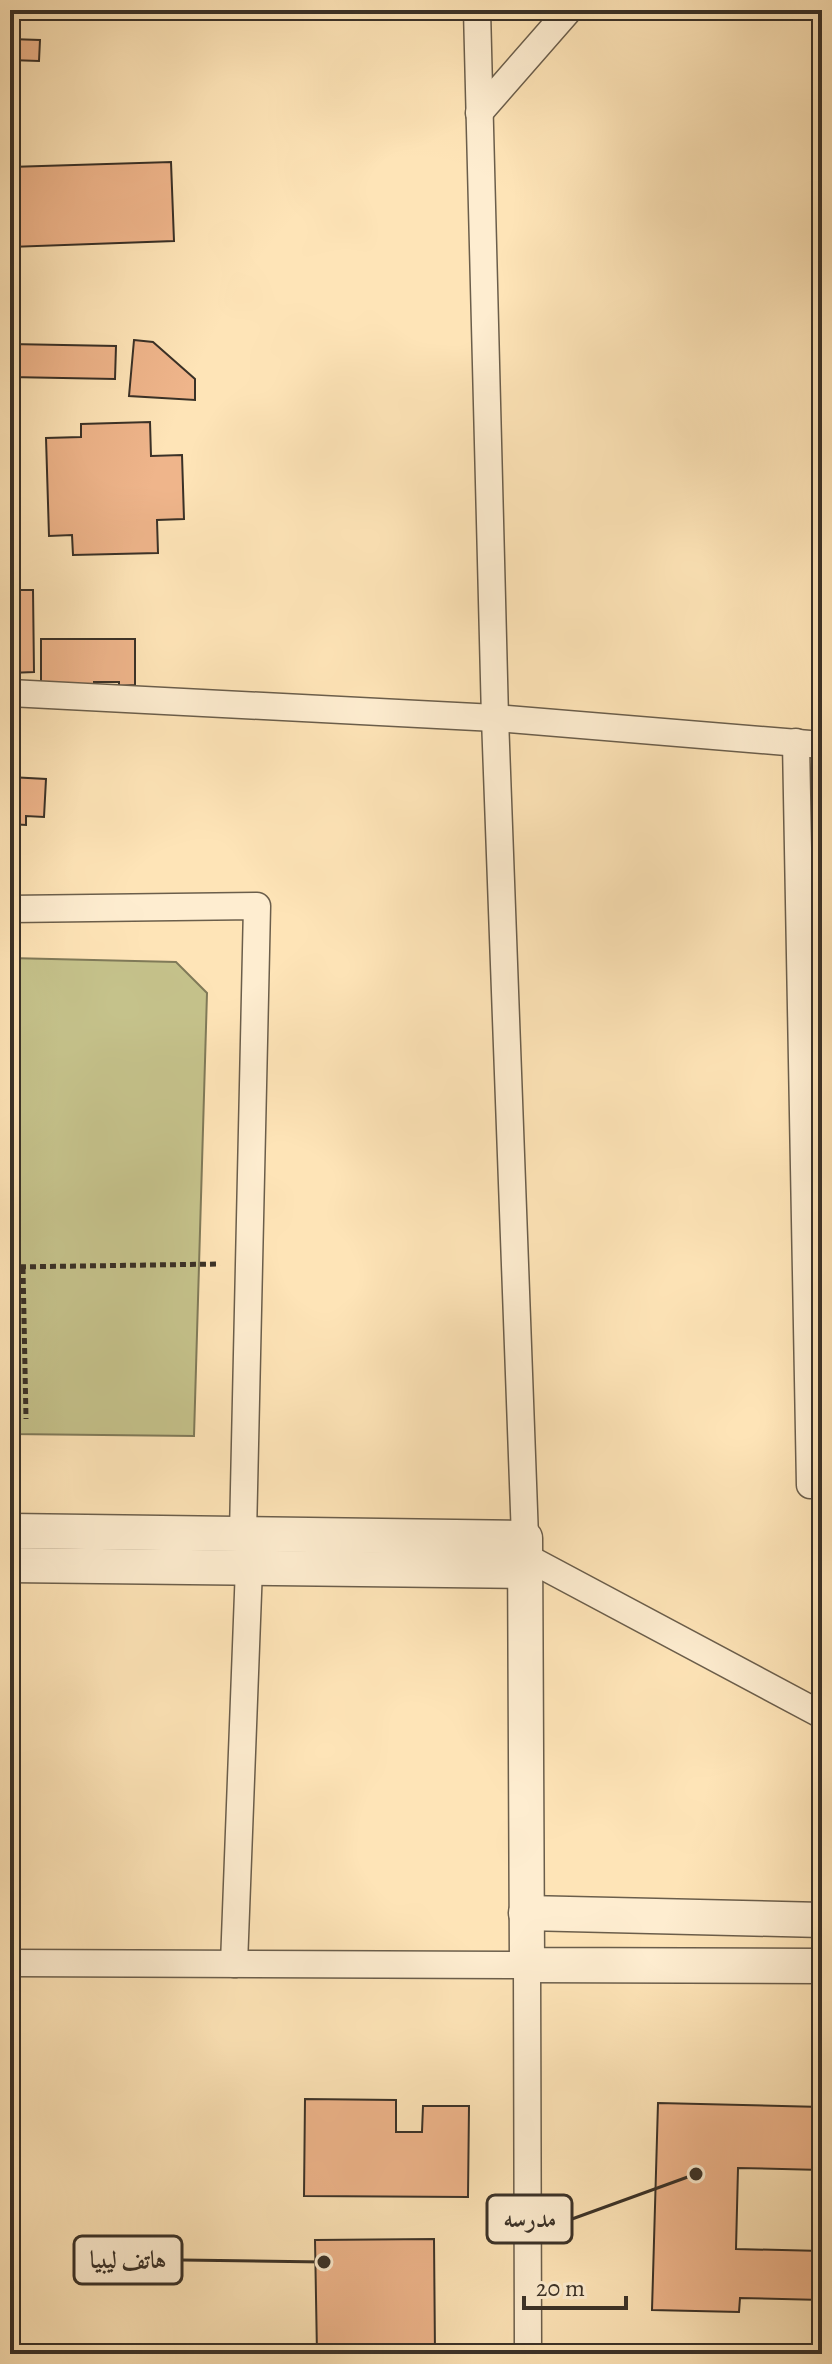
<svg xmlns="http://www.w3.org/2000/svg" width="832" height="2364" viewBox="0 0 832 2364" font-family="Alegreya,Amiri,serif">
	<style>
		.green { fill: #c5c28b; stroke: #807a59; stroke-width: 2 }
		.building { fill: #efb58b; stroke: #3a3127; stroke-width: 2 }
		.lines { fill: none; stroke-linecap: round; stroke-linejoin: round }
		.minor-casing { stroke: #6b5e4b; stroke-width: 29 }
		.tertiary-casing { stroke: #6b5e4b; stroke-width: 37 }
		.path { stroke: #3a3127; stroke-width: 5; stroke-dasharray: 6 4; stroke-linecap: butt }
		.minor { stroke: #feedd0; stroke-width: 26 }
		.tertiary { stroke: #feedd0; stroke-width: 34 }
		.leader { fill: none; stroke: #3a3127; stroke-width: 3 }
		.callout-dot { fill: #3a3127; stroke: #feedd0; stroke-width: 3 }
		.callout { fill: #feedd0; stroke: #3a3127; stroke-width: 3 }
		.callout-label { font-size: 24px; text-anchor: middle; font-weight: bold; fill: #3a3127 }
	</style>
	<rect width="100%" height="100%" fill="#fee4b7"/>
	<filter id="stains"><feTurbulence type="fractalNoise" baseFrequency=".0025" numOctaves="4"/><feColorMatrix values="0 0 0 0 .2 0 0 0 0 .09 0 0 0 0 .02 0 0 0 .5 -.17"/></filter>
	<radialGradient id="worn" r=".72"><stop offset=".6" stop-color="#630" stop-opacity="0"/><stop offset="1" stop-color="#630" stop-opacity=".3"/></radialGradient>
	<polygon class="green" points="10,958 176,962 207,993 194,1436 10,1434"/>
	<g class="building">
		<polygon points="10,39 40,40 39,61 10,60"/>
		<polygon points="171,162 174,241 10,247 10,167"/>
		<polygon points="134,340 153,342 195,379 195,400 129,396"/>
		<polygon points="10,344 116,346 115,379 10,377"/>
		<polygon points="150,422 151,456 182,455 184,519 157,520 158,553 73,555 72,535 49,536 46,438 81,437 81,424"/>
		<polygon points="10,590 33,590 34,672 10,673"/>
		<polygon points="41,639 135,639 135,685 119,686 119,682 94,682 94,686 41,686"/>
		<polygon points="10,777 46,779 44,817 26,816 26,825 10,824"/>
		<polygon points="305,2099 396,2100 396,2132 422,2132 423,2106 469,2106 468,2197 304,2196"/>
		<polygon points="658,2103 822,2107 822,2170 738,2168 736,2249 822,2251 822,2300 740,2298 739,2312 652,2310"/>
		<polygon points="434,2239 435,2354 317,2354 315,2240"/>
	</g>
	<g class="lines">
		<defs>
			<g id="minor">
				<polyline points="477,10 495,718 525,1538"/>
				<polyline points="479,113 569,10"/>
				<polyline points="10,693 495,718 822,745"/>
				<polyline points="796,742 810,1485"/>
				<polyline points="10,909 257,906 243,1534"/>
				<polyline points="526,1557 822,1715"/>
				<polyline points="10,1963 527,1965 528,2354"/>
				<polyline points="234,1964 249,1567"/>
			</g>
			<g id="tertiary">
				<polyline points="10,1531 525,1538 527,1965 822,1966"/>
				<polyline points="10,1565 525,1571"/>
				<polyline points="526,1913 822,1920"/>
			</g>
		</defs>
		<use href="#minor" class="minor-casing"/>
		<use href="#tertiary" class="tertiary-casing"/>
		<g class="path">
			<polyline points="10,1267 220,1264"/>
			<polyline points="23,1268 26,1419"/>
		</g>
		<use href="#minor" class="minor"/>
		<use href="#tertiary" class="tertiary"/>
	</g>
	<path class="leader" d="M696 2174L572 2219M324 2262L182 2260"/>
	<g class="callout-dot">
		<circle cx="696" cy="2174" r="8"/>
		<circle cx="324" cy="2262" r="8"/>
	</g>
	<g class="callout">
		<rect x="487" y="2195" width="85" height="48" rx="8"/>
		<rect x="74" y="2236" width="108" height="48" rx="8"/>
	</g>
	<g class="callout-label">
		<text x="530" y="2227">مدرسه</text>
		<text x="128" y="2268">هاتف ليبيا</text>
	</g>
	<rect width="832" height="2364" fill="none" stroke="#fee4b7" stroke-width="40"/>
	<rect x="12" y="12" width="808" height="2340" fill="none" stroke="#3a3127" stroke-width="4"/>
	<rect x="20" y="20" width="792" height="2324" fill="none" stroke="#3a3127" stroke-width="2"/>
	<path d="M524 2296v12h102v-12" fill="none" stroke="#3a3127" stroke-width="4"/>
	<text x="536" y="2296" font-size="24" fill="#3a3127" stroke="#feedd0" stroke-width="6" paint-order="stroke">20 m</text>
	<rect width="100%" height="100%" filter="url(#stains)"/>
	<rect width="100%" height="100%" fill="url(#worn)"/>
</svg>
